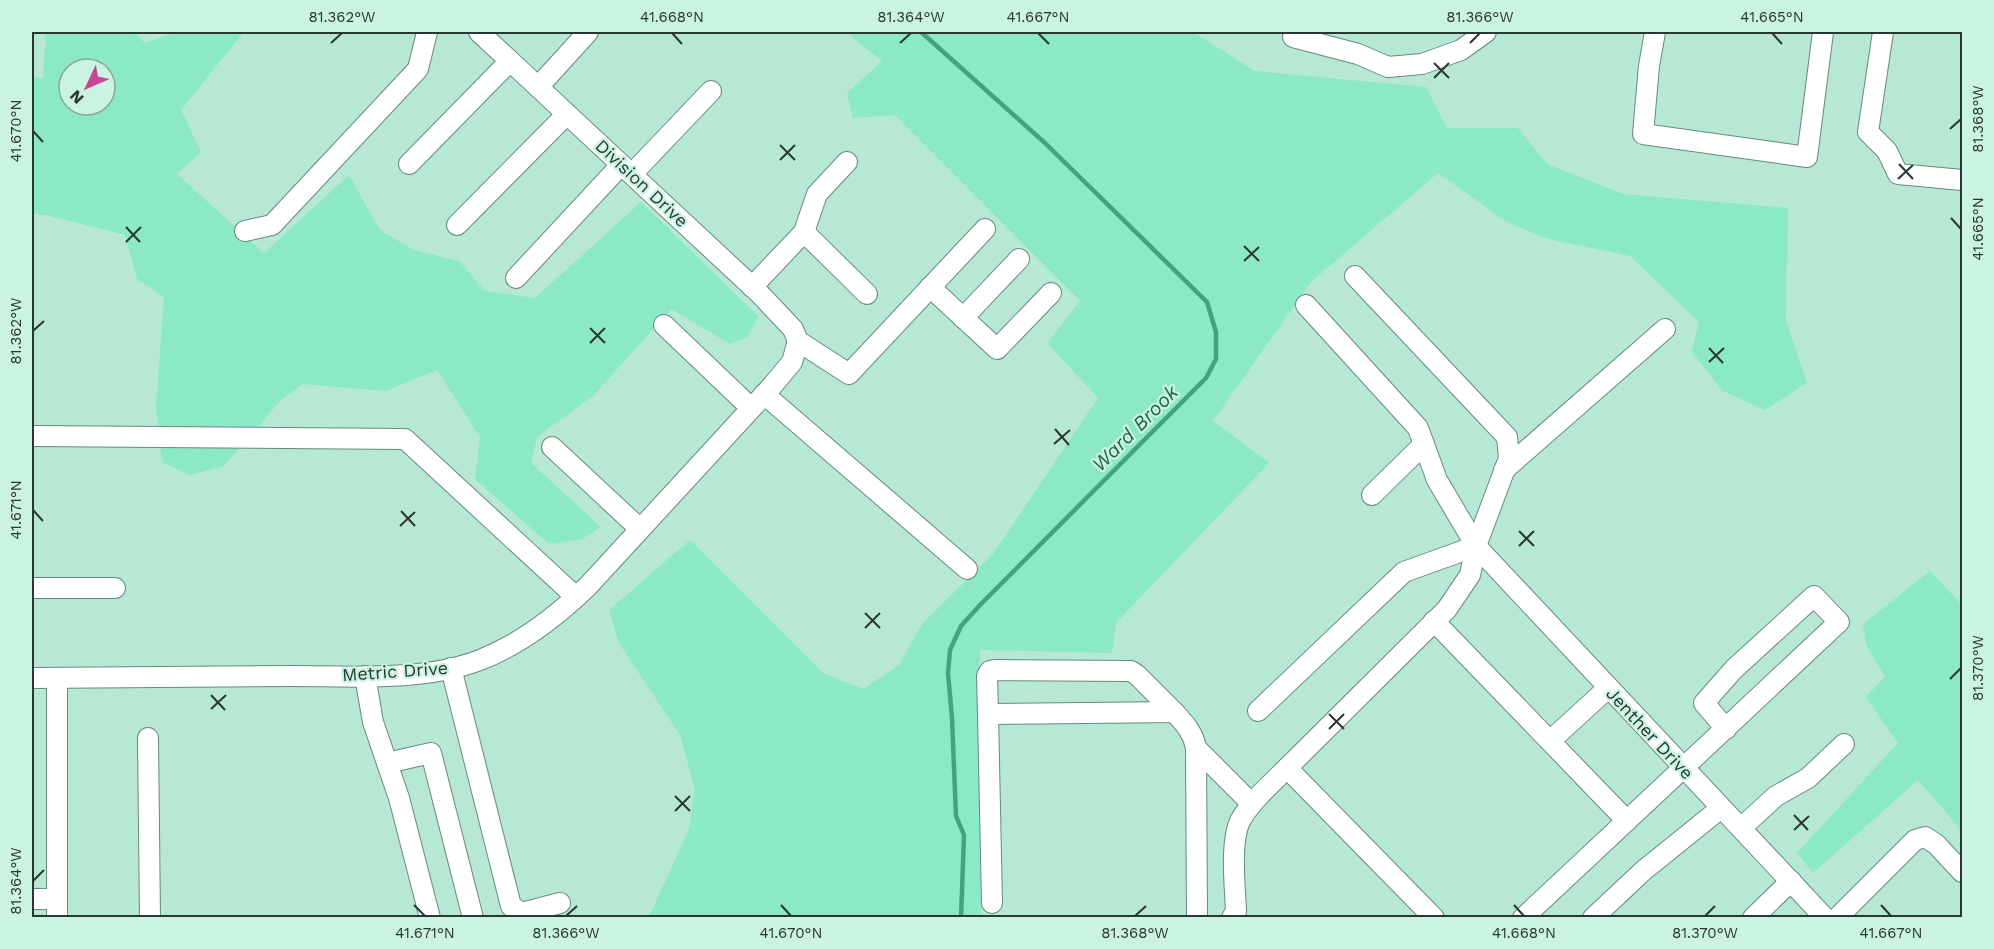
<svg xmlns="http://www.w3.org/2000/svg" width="1994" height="949" viewBox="0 0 1994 949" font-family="'Work Sans',sans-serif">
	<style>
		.built { fill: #b7e8d3; fill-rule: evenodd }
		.green { fill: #8be9c4; fill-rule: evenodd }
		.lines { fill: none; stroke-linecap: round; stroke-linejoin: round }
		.stream { stroke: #41a481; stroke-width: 4.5 }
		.minor-casing { stroke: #658b7b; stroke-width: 22 }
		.minor { stroke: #fff; stroke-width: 20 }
		.ticks { fill: none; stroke: #283831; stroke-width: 2 }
		.labels { text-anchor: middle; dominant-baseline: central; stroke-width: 4.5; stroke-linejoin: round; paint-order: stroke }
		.street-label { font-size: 18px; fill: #283831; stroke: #caf3e1 }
		.water-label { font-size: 20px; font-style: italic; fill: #1b654c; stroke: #caf3e1 }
		.neatline { fill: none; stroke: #283831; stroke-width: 2 }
		.ticks-label { font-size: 15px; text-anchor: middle; fill: #283831 }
	</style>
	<rect width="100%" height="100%" fill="#caf3e1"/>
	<path class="built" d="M32,32h1930v885h-1930zM69,69h36v36h-36z"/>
	<g class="green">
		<path d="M46,32h87l12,11 32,-11h67l-63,78 20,42 -24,22 87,79 85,-78 31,55 34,20 45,11 26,30 50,7 106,-96 117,114 -10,21 -18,7 -59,-35 -77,86 -57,42 -6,26 70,64 -19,12 -33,5 -74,-65 5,-42 -43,-67 -51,21 -83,-7 -22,16 -57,66 -35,9 -27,-13 -6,-55 8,-110 -27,-18 -12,-44 -79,-20 -14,-1v-137l11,1zM69,69h36v36h-36z"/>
		<polygon points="846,32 1193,32 1255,71 1426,87 1447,128 1518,128 1547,164 1623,194 1788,208 1786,321 1807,383 1765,410 1723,391 1692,352 1699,322 1630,256 1544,238 1507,222 1438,173 1311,282 1213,421 1269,463 1116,623 1112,653 980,650 981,917 649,917 689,829 695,790 680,735 619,643 609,610 690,540 823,673 863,689 899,665 922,624 993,554 1098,398 1047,343 1080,301 895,115 853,118 847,93 882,61"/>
		<polygon points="1930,571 1962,605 1962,831 1918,780 1813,873 1797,853 1898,743 1866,697 1885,677 1866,644 1863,624"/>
	</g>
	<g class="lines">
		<polyline class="stream" points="921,32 1045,143 1207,302 1216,332 1216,359 1206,378 980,605 961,626 950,650 948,673 952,718 956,816 964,835 961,918"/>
		<defs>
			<g id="minor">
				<polyline points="479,32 759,293 793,329 798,341"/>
				<polyline points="1655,32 1649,66 1643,134 1807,157 1823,32"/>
				<polyline points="1883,32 1868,132 1887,151 1898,174 1962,180"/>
				<polyline points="1293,37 1358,54 1388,67 1422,64 1461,50 1486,32"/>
				<polyline points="538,87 588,32"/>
				<polyline points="409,164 510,61"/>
				<polyline points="632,174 711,91"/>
				<polyline points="457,225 567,114"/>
				<polyline points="245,231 272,225 418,69 427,32"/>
				<polyline points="804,232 817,194 847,162"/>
				<polyline points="1355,276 1507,437 1509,458 1476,546 1470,575 1447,609 1287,768 1434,918"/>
				<polyline points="516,278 621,165"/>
				<polyline points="752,287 804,232 867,294"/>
				<polyline points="930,287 997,349 1051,293"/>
				<polyline points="1306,305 1418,428 1437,480 1476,546 1825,918"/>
				<polyline points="963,318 1019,259"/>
				<polyline points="664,325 751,408"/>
				<polyline points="798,341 849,374 985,229"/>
				<polyline points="764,394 967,569"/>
				<polyline points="32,436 405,439 576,597"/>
				<polyline points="552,447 640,529"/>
				<polyline points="1504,470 1665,329"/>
				<polyline points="1372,495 1424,444"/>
				<polyline points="32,588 115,588"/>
				<polyline points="1434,621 1627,821"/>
				<polyline points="451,668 511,906 522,913 560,903"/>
				<polyline points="365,676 373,722 399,798 430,918"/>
				<path d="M32,678c86,0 172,-1 259,-2 60,0 131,6 189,-16 41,-16 77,-44 108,-74l184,-200 20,-24 6,-21"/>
				<polyline points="57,678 57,918"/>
				<polyline points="1258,711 1404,572 1476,546"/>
				<polyline points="988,714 987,676 990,671 995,670 1131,671 1137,675 1174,712"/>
				<polyline points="148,738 150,918"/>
				<polyline points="1550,741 1608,688"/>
				<polyline points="1196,748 1252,804"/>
				<polyline points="387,763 431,753 473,918"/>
				<polyline points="1741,828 1776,796 1808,778 1844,744"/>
				<polyline points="32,899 57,899"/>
				<path d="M992,903l-4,-189 186,-2c11,12 19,20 22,36l1,170"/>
				<path d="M1232,918l4,-7c-1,-24 -6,-69 4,-90 11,-20 31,-37 47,-53"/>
				<polyline points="1523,918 1839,622 1814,596 1734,669 1704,703 1726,729"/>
				<polyline points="1593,918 1643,871 1721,808"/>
				<polyline points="1753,918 1791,881"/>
				<polyline points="1837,918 1915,840 1925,837 1936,844 1962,872"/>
			</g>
		</defs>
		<use href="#minor" class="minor-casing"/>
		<use href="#minor" class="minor"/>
	</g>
	<path class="ticks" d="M672,33l10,11M1038,33l11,11M1772,33l10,11M331,43l11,-10M900,43l11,-10M1470,43l10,-10M1434,63l15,15M1434,78l15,-15M1950,129l11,-10M33,131l10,11M780,145l15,15M780,160l15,-15M1899,164l14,15M1898,179l15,-14M1951,218l10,11M126,227l14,15M126,242l15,-15M1244,246l15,15M1244,261l15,-14M590,328l15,15M33,331l11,-10M590,343l15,-15M1709,348l14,15M1709,362l15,-14M1055,429l14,16M1054,444l16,-14M33,510l10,11M401,511l14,15M400,526l15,-14M1519,531l15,15M1519,546l15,-15M865,613l15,15M865,628l15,-15M1950,679l11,-11M211,695l14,15M211,709l15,-14M1329,714l15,15M1329,729l15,-15M675,796l15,15M675,811l15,-15M1794,815l14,15M1794,830l15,-14M33,881l11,-11M414,905l11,11M781,905l10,11M1514,905l10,11M1881,905l10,11M566,916l11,-10M1135,916l11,-10M1705,916l10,-10"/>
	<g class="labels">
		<g class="street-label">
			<text transform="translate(642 183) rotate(43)">Division Drive</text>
			<text transform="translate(395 671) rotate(-4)">Metric Drive</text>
			<text transform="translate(1650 733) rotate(47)">Jenther Drive</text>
		</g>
		<g class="water-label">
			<text transform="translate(1135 428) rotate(-45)">Ward Brook</text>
		</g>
	</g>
	<rect width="1994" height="949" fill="none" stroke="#caf3e1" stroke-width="66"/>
	<g transform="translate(87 87) rotate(226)"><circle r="28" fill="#caf3e1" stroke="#89a89b" stroke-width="1.5"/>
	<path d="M0-4.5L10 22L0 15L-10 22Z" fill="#c64794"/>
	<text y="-9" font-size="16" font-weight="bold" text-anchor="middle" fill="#283831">N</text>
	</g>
	<rect x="33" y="33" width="1928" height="883" class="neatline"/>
	<g class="ticks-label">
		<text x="342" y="22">81.362°W</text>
		<text x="672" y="22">41.668°N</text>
		<text x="911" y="22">81.364°W</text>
		<text x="1038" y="22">41.667°N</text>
		<text x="1480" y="22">81.366°W</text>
		<text x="1772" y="22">41.665°N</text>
		<text transform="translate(1978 119) rotate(-90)" y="5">81.368°W</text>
		<text transform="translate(16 131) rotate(-90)" y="5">41.670°N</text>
		<text transform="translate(1978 229) rotate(-90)" y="5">41.665°N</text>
		<text transform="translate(16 331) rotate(-90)" y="5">81.362°W</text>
		<text transform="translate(16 510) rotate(-90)" y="5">41.671°N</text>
		<text transform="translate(1978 668) rotate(-90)" y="5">81.370°W</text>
		<text transform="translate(16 881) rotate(-90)" y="5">81.364°W</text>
		<text x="425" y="938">41.671°N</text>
		<text x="566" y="938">81.366°W</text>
		<text x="791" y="938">41.670°N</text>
		<text x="1135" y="938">81.368°W</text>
		<text x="1524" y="938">41.668°N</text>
		<text x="1705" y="938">81.370°W</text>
		<text x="1891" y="938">41.667°N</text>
	</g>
</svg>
